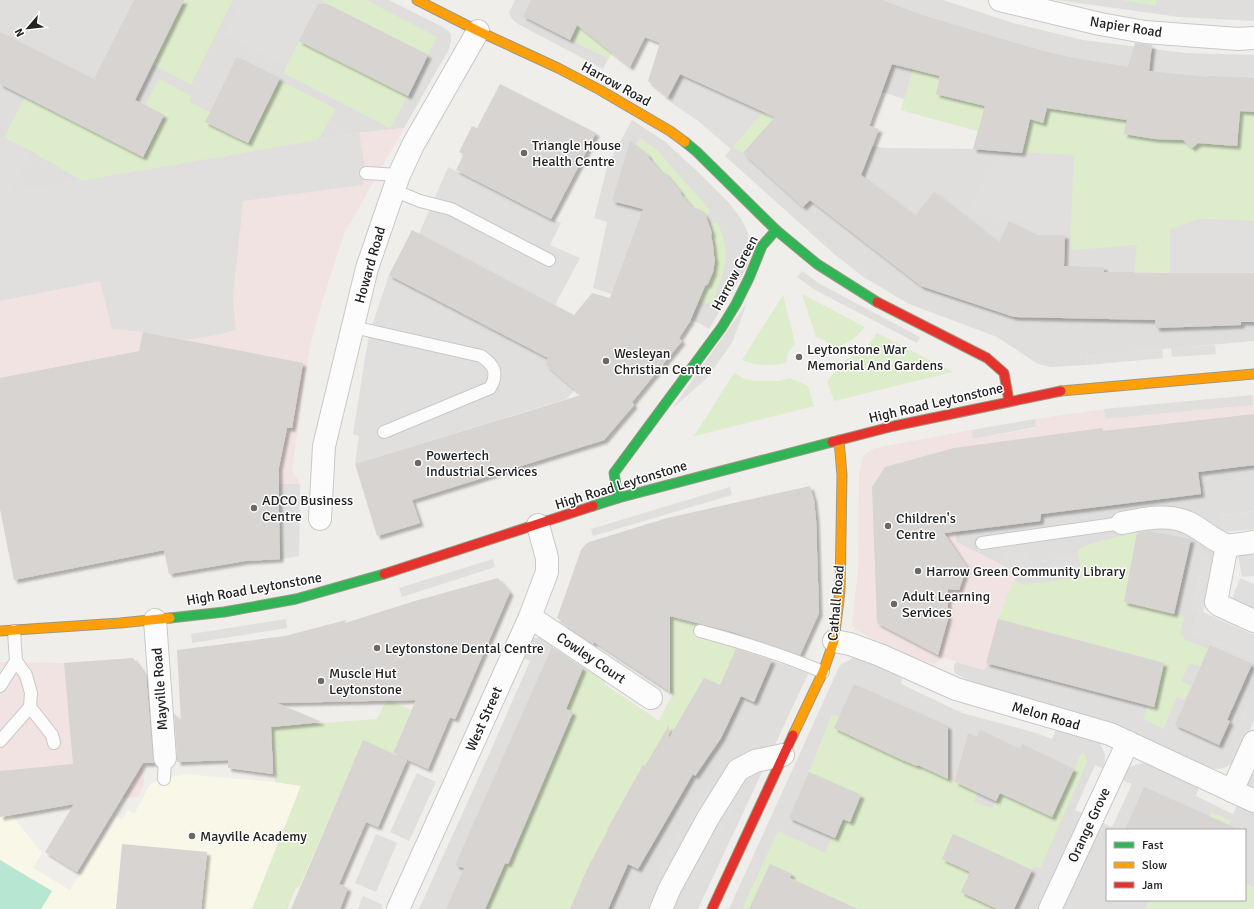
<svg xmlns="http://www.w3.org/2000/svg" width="1254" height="909" viewBox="0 0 1254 909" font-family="Signika,sans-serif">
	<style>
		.residential { fill: #dfdedc; fill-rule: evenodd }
		.commercial { fill: #f1e3e1 }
		.education { fill: #f8f7e8 }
		.grass { fill: #ddeccb }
		.pitch { fill: #b7e6d2 }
		.parking { fill: #e0dfde }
		.building { fill: #d7d4d2; filter: url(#shadow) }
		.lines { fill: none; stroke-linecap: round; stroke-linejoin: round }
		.lane-casing { stroke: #c9c8c7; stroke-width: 14 }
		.street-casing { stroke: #c9c8c7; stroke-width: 24 }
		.fast-casing { stroke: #999a82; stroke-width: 11 }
		.slow-casing { stroke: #999a82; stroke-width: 11 }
		.jam-casing { stroke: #999a82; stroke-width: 11 }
		.lane { stroke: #fdfcfc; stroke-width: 12 }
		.street { stroke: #fdfcfc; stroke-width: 22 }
		.fast { stroke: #30b455; stroke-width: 9 }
		.slow { stroke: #ff9f0a; stroke-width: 9 }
		.jam { stroke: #e5322d; stroke-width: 9 }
		.poi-dot { fill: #6a6968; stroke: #fff; stroke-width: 1.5 }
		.labels { text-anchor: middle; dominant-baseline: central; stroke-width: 3; stroke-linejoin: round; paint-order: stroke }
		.street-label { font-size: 14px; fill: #222; stroke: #fff }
		.poi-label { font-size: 14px; fill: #222; stroke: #fff; text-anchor: start }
	</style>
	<defs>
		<filter id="shadow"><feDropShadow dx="3.5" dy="3.5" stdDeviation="1" flood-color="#0004"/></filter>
	</defs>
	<rect width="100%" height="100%" fill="#f0eeeb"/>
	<g class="residential">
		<polygon points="0,0 389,0 441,26 447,30 451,34 451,41 449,49 404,128 359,133 0,195"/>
		<polygon points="515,0 637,0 603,69 518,24 512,19 509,13"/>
		<polygon points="662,0 943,0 1013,23 1083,40 1185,53 1254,55 1254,341 1087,356 1088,365 1051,367 1038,364 997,337 909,304 862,276 833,253 725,156 763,112 770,118 872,146 886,148 973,149 978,131 901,110 904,99 882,92"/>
		<polygon points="1057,0 1254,0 1254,21 1179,17"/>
		<polygon points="632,120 664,141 697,171 729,203 742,220 748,233 749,251 748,265 709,329 699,323 593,288 607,222 594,218 608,164"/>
		<polygon points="1254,450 1254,511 1221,515 1223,532 1146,527 1184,530 1213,550 1215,556 1214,559 1204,557 1192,608 1200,611 1192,632 1254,660 1254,691 1228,750 1239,756 1233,762 1228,766 1219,769 1210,768 982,687 956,674 954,671 954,666 956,662 985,670 998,619 1018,573 956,542 955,502"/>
		<polygon points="541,637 553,642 552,648 603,675 605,685 659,721 673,694 661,687 588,638 737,647 771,662 773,661 801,670 808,674 698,909 419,909 483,768 530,661 521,657 527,643 534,638"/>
		<path d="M865,655l38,18 -2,11 61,29 71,19 19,7 5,-11 35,10 8,5 5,12 -1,14 -9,-4 -20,45 37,17 20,-43 -13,-5 9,-12 15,-4 14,2 42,22 -3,9 37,18 21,-44v139h-525l111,-244 13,-7zM1107,830h138v70h-138z"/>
	</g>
	<g class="commercial">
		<polygon points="404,128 344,234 327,286 311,341 305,375 292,470 300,484 299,556 280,559 245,561 169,574 164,550 14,580 0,509 0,195 359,133"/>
		<polygon points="1252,395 1254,395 1254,450 955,502 956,542 1018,573 998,619 985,670 941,657 939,662 934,664 921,661 855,630 852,625 858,571 859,474 861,464 864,455 870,451 876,448 896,444 971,430 973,439 1036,428 1035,419 1104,409 1105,419 1253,405"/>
		<polygon points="133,658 137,663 144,784 138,797 0,809 0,662 64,663"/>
	</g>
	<polygon class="education" points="184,774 275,782 301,785 252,909 0,909 0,809 12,815 42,853 33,868 70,890 116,816 122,820 128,810 134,814 151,783"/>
	<g class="grass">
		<polygon points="184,0 233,0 191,85 152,64"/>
		<polygon points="320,0 366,0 437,37 428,55"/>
		<polygon points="589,0 637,0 609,59 570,40"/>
		<polygon points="1122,0 1157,0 1155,6"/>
		<polygon points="299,41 408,96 390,128 283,73"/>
		<polygon points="945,58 936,94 948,97 952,81 1028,127 1030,119 1043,123 1048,107 1114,118 1130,103 1124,133 1183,140 1188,144 1196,145 1200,142 1237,146 1240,111 1254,112 1254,221 1198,219 1170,230 1170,273 1134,272 1137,245 1071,250 1070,232 1074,155 1022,153 1024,142 978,131 901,110 913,69"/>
		<polygon points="159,79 191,96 189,102 210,112 279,80 336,109 318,140 82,181 31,151 4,138 25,97 143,156 163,115 145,105"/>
		<polygon points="763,112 770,118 812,128 764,129 743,153 732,147"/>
		<polygon points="640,138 657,150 709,209 709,213 706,216 699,209 694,209 681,194 681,191 664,173 660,171 649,158 648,155 637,146 633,148"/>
		<path d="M714,223h3c3,4 4,9 6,14 7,24 -2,44 -11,66h-4l-9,-2 6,-15 3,-2 5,-12 2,-13 -1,-3 -3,-21 1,-3 -2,-7z"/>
		<path d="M802,294l63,33c-9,11 -18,18 -32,21l-9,-8 -8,-3z"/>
		<path d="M783,295l12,48 -7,10 -2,10c-15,3 -29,4 -44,-3z"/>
		<polygon points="877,333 953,372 834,401 827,381 834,373 837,365 855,355 868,346"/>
		<polygon points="734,373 745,379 755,381 778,381 790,378 808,386 814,406 694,436"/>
		<polygon points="1137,532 1124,602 1184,616 1180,632 1185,640 1208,649 1200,667 1190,663 1181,681 1191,686 1185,700 1177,697 1163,729 1143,719 1148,705 1158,661 998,619 1014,580 1023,585 1081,577 1077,550 1089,544"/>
		<polygon points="677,587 676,619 696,623 694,637 737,647 720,685 704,678 662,751 645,766 643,765 607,829 608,830 570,909 485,909 505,863 508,864 573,712 566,709 583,668 549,654 552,648 603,675 605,685 659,721 673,694 661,687 670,660 633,618"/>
		<polygon points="387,699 441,724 440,728 409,715 393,753 349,773 299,888 296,887 287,909 252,909 301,786 275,782 271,727 377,719"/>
		<path d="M832,714l7,3 -5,11 83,38 1,-1 40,18 23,1 -7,17 18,8 8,-16 52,24 30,-65c6,5 5,10 2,17l-44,100 -6,-3 -2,4 -79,-36 -11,25 28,13 -9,20 36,17h-140l-67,-31 2,-4 -22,-10 -21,45h-7l36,-78 47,22 7,-16 3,1 8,-19 7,3 11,-27 -52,-23z"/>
		<polygon points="1211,812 1231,821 1229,825 1202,830"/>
		<polygon points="1245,883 1254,887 1254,909 1145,909 1150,900 1159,900 1162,901 1163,900 1245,900"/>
	</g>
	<polygon class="pitch" points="0,860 52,891 41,909 0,909"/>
	<g class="parking">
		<polygon points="242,0 319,0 286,66 225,34"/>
		<polygon points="680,74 755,108 763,112 731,149 698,121 666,99"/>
		<polygon points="359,133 366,173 362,185 243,201 233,297 236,330 222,334 187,340 143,332 112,329 100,281 0,301 0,195 8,193 0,189 0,136 31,151 10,193"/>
		<polygon points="1000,151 1074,155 1070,232 1024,232 1021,221 969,214"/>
		<polygon points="448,167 551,219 561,223 550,245 580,258 555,305 419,234"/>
		<polygon points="1198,219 1254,221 1254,273 1170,273 1170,230"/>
		<polygon points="802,271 820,284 920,337 917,343 815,290 797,277"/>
		<polygon points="389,275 549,357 546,365 575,390 566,399 355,464 359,436 353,434 365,358 370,331"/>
		<polygon points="747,303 732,343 707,378 672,409"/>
		<polygon points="1215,345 1216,354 1172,357 1171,348"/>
		<polygon points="1162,349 1163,358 1088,365 1087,356"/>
		<polygon points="1252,395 1253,405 1105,419 1104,409"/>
		<polygon points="1035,419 1036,427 973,439 971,430"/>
		<polygon points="279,484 300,484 299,556 280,559"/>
		<polygon points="730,487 732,495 593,536 591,529"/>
		<polygon points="1254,511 1254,529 1223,532 1221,515"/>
		<polygon points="1026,551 1027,562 1078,555 1081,572 1028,579 1025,563 1006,565 1004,554"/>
		<polygon points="1254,553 1254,576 1242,577 1238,555"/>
		<polygon points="1204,556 1214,559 1203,612 1254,635 1254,660 1192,632 1200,611 1192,608"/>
		<polygon points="493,559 495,567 402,597 399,588"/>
		<polygon points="1240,578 1254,584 1254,609 1232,599"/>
		<polygon points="286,619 287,628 192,643 191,634"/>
		<polygon points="1254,691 1254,720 1239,756 1228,750"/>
		<polygon points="417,773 436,782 409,841 390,832"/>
		<polygon points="709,783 717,789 694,826 686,821"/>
		<polygon points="732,798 739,802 692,882 684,878"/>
		<polygon points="679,832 687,837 664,878 655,874"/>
		<polygon points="376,834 397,843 376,892 355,883"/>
		<polygon points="363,896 383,905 381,909 358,909"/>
	</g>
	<g class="building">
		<polygon points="134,0 184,0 135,100 164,115 143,157 0,84 0,32 94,79"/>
		<polygon points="531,0 882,0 925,16 1043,51 1074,58 1128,67 1135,43 1152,45 1149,71 1208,77 1208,76 1254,78 1254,112 1240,111 1237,146 1198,143 1192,148 1183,140 1155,139 1124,134 1127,120 1047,108 1043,123 1030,119 1022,153 973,149 985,106 936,94 940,76 892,64 869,126 879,129 861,175 915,216 934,192 999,243 1009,221 1037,235 1065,235 1064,266 1104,267 1104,272 1134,272 1134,273 1254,273 1254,322 1241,322 1241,325 1156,328 1155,320 1014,317 921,286 810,200 803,207 743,153 775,117 680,74 668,97 648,81 660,43 645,37 630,67 577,25 570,40 523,16"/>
		<polygon points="318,4 327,4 428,55 408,96 299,41"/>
		<polygon points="237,57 280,78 248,143 205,122"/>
		<polygon points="500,84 596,133 551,219 456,170 464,154 459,152 472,126 477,128"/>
		<polygon points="630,141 648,155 649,158 660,171 664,172 681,192 681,194 692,207 699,209 706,216 712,233 711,235 713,245 714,256 715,259 713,272 708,284 705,286 690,321 679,338 682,341 632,402 634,405 604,440 412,500 420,523 377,536 355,464 581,395 546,365 548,358 389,275 412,230 574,315 592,293 610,298 643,209 612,201"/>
		<polygon points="143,332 303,363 292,428 287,428 279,467 279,512 280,559 245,561 169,574 164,550 14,580 0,509 0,378 139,351"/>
		<polygon points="1254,414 1254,465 1198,472 1201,494 1041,514 1040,521 944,533 967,567 959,590 948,589 948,619 938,655 877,623 872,487 885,467 954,448 1102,428 1103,431"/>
		<polygon points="810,486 814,500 816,520 819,613 800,655 733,632 670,616 670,692 594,642 593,644 563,624 564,622 557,618 581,550 585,545 589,542 667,518"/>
		<polygon points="1148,531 1191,539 1174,614 1124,602 1137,533"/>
		<polygon points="498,578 510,592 455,719 450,717 428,769 393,753 416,700 277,703 322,722 271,727 273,774 228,768 228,760 177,762 177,757 174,713 181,722 177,650 285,636 346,620 345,623 418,600"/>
		<polygon points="998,619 1164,663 1154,707 986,663"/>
		<polygon points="1210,645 1252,664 1227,720 1230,721 1219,745 1175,725"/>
		<polygon points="552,647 583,668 566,709 573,712 508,864 505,863 485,909 446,909 464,868 455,865"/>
		<polygon points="736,649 772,660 754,702 741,696 721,738 695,776 693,774 638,869 628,864 608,909 570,909 587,869 608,830 607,830 643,765 645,766 669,725 669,738 704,678 720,685"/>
		<polygon points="133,658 146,676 153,759 154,763 143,763 77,872 45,852 74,804 0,817 0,771 73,764 64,663"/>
		<polygon points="854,684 948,726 948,779 918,765 917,766 900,759 834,728"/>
		<polygon points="980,730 1020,749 1022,744 1074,769 1052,817 1000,793 996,801 955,782 968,733 977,737"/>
		<polygon points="363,740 407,760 378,827 366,822 339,884 348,888 340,909 291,909"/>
		<polygon points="809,772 861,795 850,822 843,819 835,838 789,818"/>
		<polygon points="1144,787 1196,810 1240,830 1125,830"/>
		<polygon points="953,834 1032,870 1014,909 997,909 961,892 970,872 942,859"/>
		<polygon points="122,844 207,852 201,909 116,909"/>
		<polygon points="770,864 792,874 790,878 857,909 749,909"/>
	</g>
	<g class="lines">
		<defs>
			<g id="lane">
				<polyline points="366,173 399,175"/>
				<polyline points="393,190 420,201 451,209 549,260"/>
				<path d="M353,327l128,29c13,9 18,17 9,32l-106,44"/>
				<polyline points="982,543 1122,523"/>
				<polyline points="14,631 16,661 26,675 31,693 30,707 52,735 54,743"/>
				<path d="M700,631c41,11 84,24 123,41"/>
				<polyline points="0,686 16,661"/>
				<polyline points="0,741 30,707"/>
				<polyline points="164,779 165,758"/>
			</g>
			<g id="street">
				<polyline points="1000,0 1100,24 1145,32 1238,39 1254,38"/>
				<polyline points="320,519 324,446 367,268 399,175 413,145 478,31"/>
				<path d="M1122,523c21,-4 46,-10 67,0 13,6 23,17 37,22 7,1 21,-2 28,-3"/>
				<polyline points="1227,545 1216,602 1219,605 1254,621"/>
				<polyline points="530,617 651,698"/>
				<polyline points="155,620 165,758"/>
				<polyline points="834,641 850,644 880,655 956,689 1110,734 1254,801"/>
				<polyline points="1232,791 1254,742"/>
				<polyline points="398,909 530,617 547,572 547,558 538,525"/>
				<polyline points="661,909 670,888 708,818 738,770 755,761 783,755"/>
				<polyline points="1050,909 1128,742"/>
			</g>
			<g id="fast">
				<polyline points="685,142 697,152 776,230 817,264 877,302"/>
				<polyline points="618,498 614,473 722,327 736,304 749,278 762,246 776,230"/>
				<polyline points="593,506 618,498 832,442"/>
				<polyline points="170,618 224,612 296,599 384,574"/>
			</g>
			<g id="slow">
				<polyline points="417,0 478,31 558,68 600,90 670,131 685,142"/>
				<polyline points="1061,391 1254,374"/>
				<polyline points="0,631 120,623 170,618"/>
				<polyline points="793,735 823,672 834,641 840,591 842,475 839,440"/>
			</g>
			<g id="jam">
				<polyline points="877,302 987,358 1004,373 1009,401"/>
				<polyline points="832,442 894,426 1061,391"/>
				<polyline points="384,574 593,506"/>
				<polyline points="712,909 793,735"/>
			</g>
		</defs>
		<use href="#lane" class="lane-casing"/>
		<use href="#street" class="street-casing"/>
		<use href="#fast" class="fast-casing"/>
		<use href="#slow" class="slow-casing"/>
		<use href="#jam" class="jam-casing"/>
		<use href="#lane" class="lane"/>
		<use href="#street" class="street"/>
		<use href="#fast" class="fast"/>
		<use href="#slow" class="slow"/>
		<use href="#jam" class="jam"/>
	</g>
	<g class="poi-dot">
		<circle cx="524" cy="153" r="4"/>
		<circle cx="799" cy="357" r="4"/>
		<circle cx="606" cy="361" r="4"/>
		<circle cx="418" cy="463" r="4"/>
		<circle cx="254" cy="508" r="4"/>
		<circle cx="888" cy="526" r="4"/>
		<circle cx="918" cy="571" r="4"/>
		<circle cx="894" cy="604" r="4"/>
		<circle cx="377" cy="648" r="4"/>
		<circle cx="321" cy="681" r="4"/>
		<circle cx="192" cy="836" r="4"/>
	</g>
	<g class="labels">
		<g class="street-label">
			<text transform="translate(1126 27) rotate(9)">Napier Road</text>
			<text transform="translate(616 84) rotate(29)">Harrow Road</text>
			<text transform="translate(370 265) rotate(-74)">Howard Road</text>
			<text transform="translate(735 273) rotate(-62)">Harrow Green</text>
			<text transform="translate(936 403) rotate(-13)">High Road Leytonstone</text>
			<text transform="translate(621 485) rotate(-17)">High Road Leytonstone</text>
			<text transform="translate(254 589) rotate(-10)">High Road Leytonstone</text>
			<text transform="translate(836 603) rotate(-85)">Cathall Road</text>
			<text transform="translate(591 658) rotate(34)">Cowley Court</text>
			<text transform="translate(160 689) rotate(-94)">Mayville Road</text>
			<text transform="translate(1046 716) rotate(16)">Melon Road</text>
			<text transform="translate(484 719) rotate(-66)">West Street</text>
			<text transform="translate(1089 825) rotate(-65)">Orange Grove</text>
		</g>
		<g class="poi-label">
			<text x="532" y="145">Triangle House<tspan x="532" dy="16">Health Centre</tspan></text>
			<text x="807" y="349">Leytonstone War<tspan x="807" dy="16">Memorial And Gardens</tspan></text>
			<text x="614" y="353">Wesleyan<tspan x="614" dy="16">Christian Centre</tspan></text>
			<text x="426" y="455">Powertech<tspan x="426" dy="16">Industrial Services</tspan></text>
			<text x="262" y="500">ADCO Business<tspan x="262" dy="16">Centre</tspan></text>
			<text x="896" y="518">Children's<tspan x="896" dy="16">Centre</tspan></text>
			<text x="926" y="571">Harrow Green Community Library</text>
			<text x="902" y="596">Adult Learning<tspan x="902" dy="16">Services</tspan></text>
			<text x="385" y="648">Leytonstone Dental Centre</text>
			<text x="329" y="673">Muscle Hut<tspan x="329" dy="16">Leytonstone</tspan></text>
			<text x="200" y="836">Mayville Academy</text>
		</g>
	</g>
	<rect x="1106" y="829" width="140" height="72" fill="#ffffff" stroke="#a7a7a7"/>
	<rect x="1114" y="842" width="20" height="6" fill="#30b455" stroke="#a7a7a7"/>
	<text x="1142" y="849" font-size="12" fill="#222222">Fast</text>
	<rect x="1114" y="862" width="20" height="6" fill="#ff9f0a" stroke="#a7a7a7"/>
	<text x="1142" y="869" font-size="12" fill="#222222">Slow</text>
	<rect x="1114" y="882" width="20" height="6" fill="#e5322d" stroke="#a7a7a7"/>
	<text x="1142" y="889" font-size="12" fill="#222222">Jam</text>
	<g transform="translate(28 28) rotate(242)" stroke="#ffffff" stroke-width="3" paint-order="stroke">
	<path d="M0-3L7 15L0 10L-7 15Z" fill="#222222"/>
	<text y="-6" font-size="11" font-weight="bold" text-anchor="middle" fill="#222222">N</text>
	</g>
</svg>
